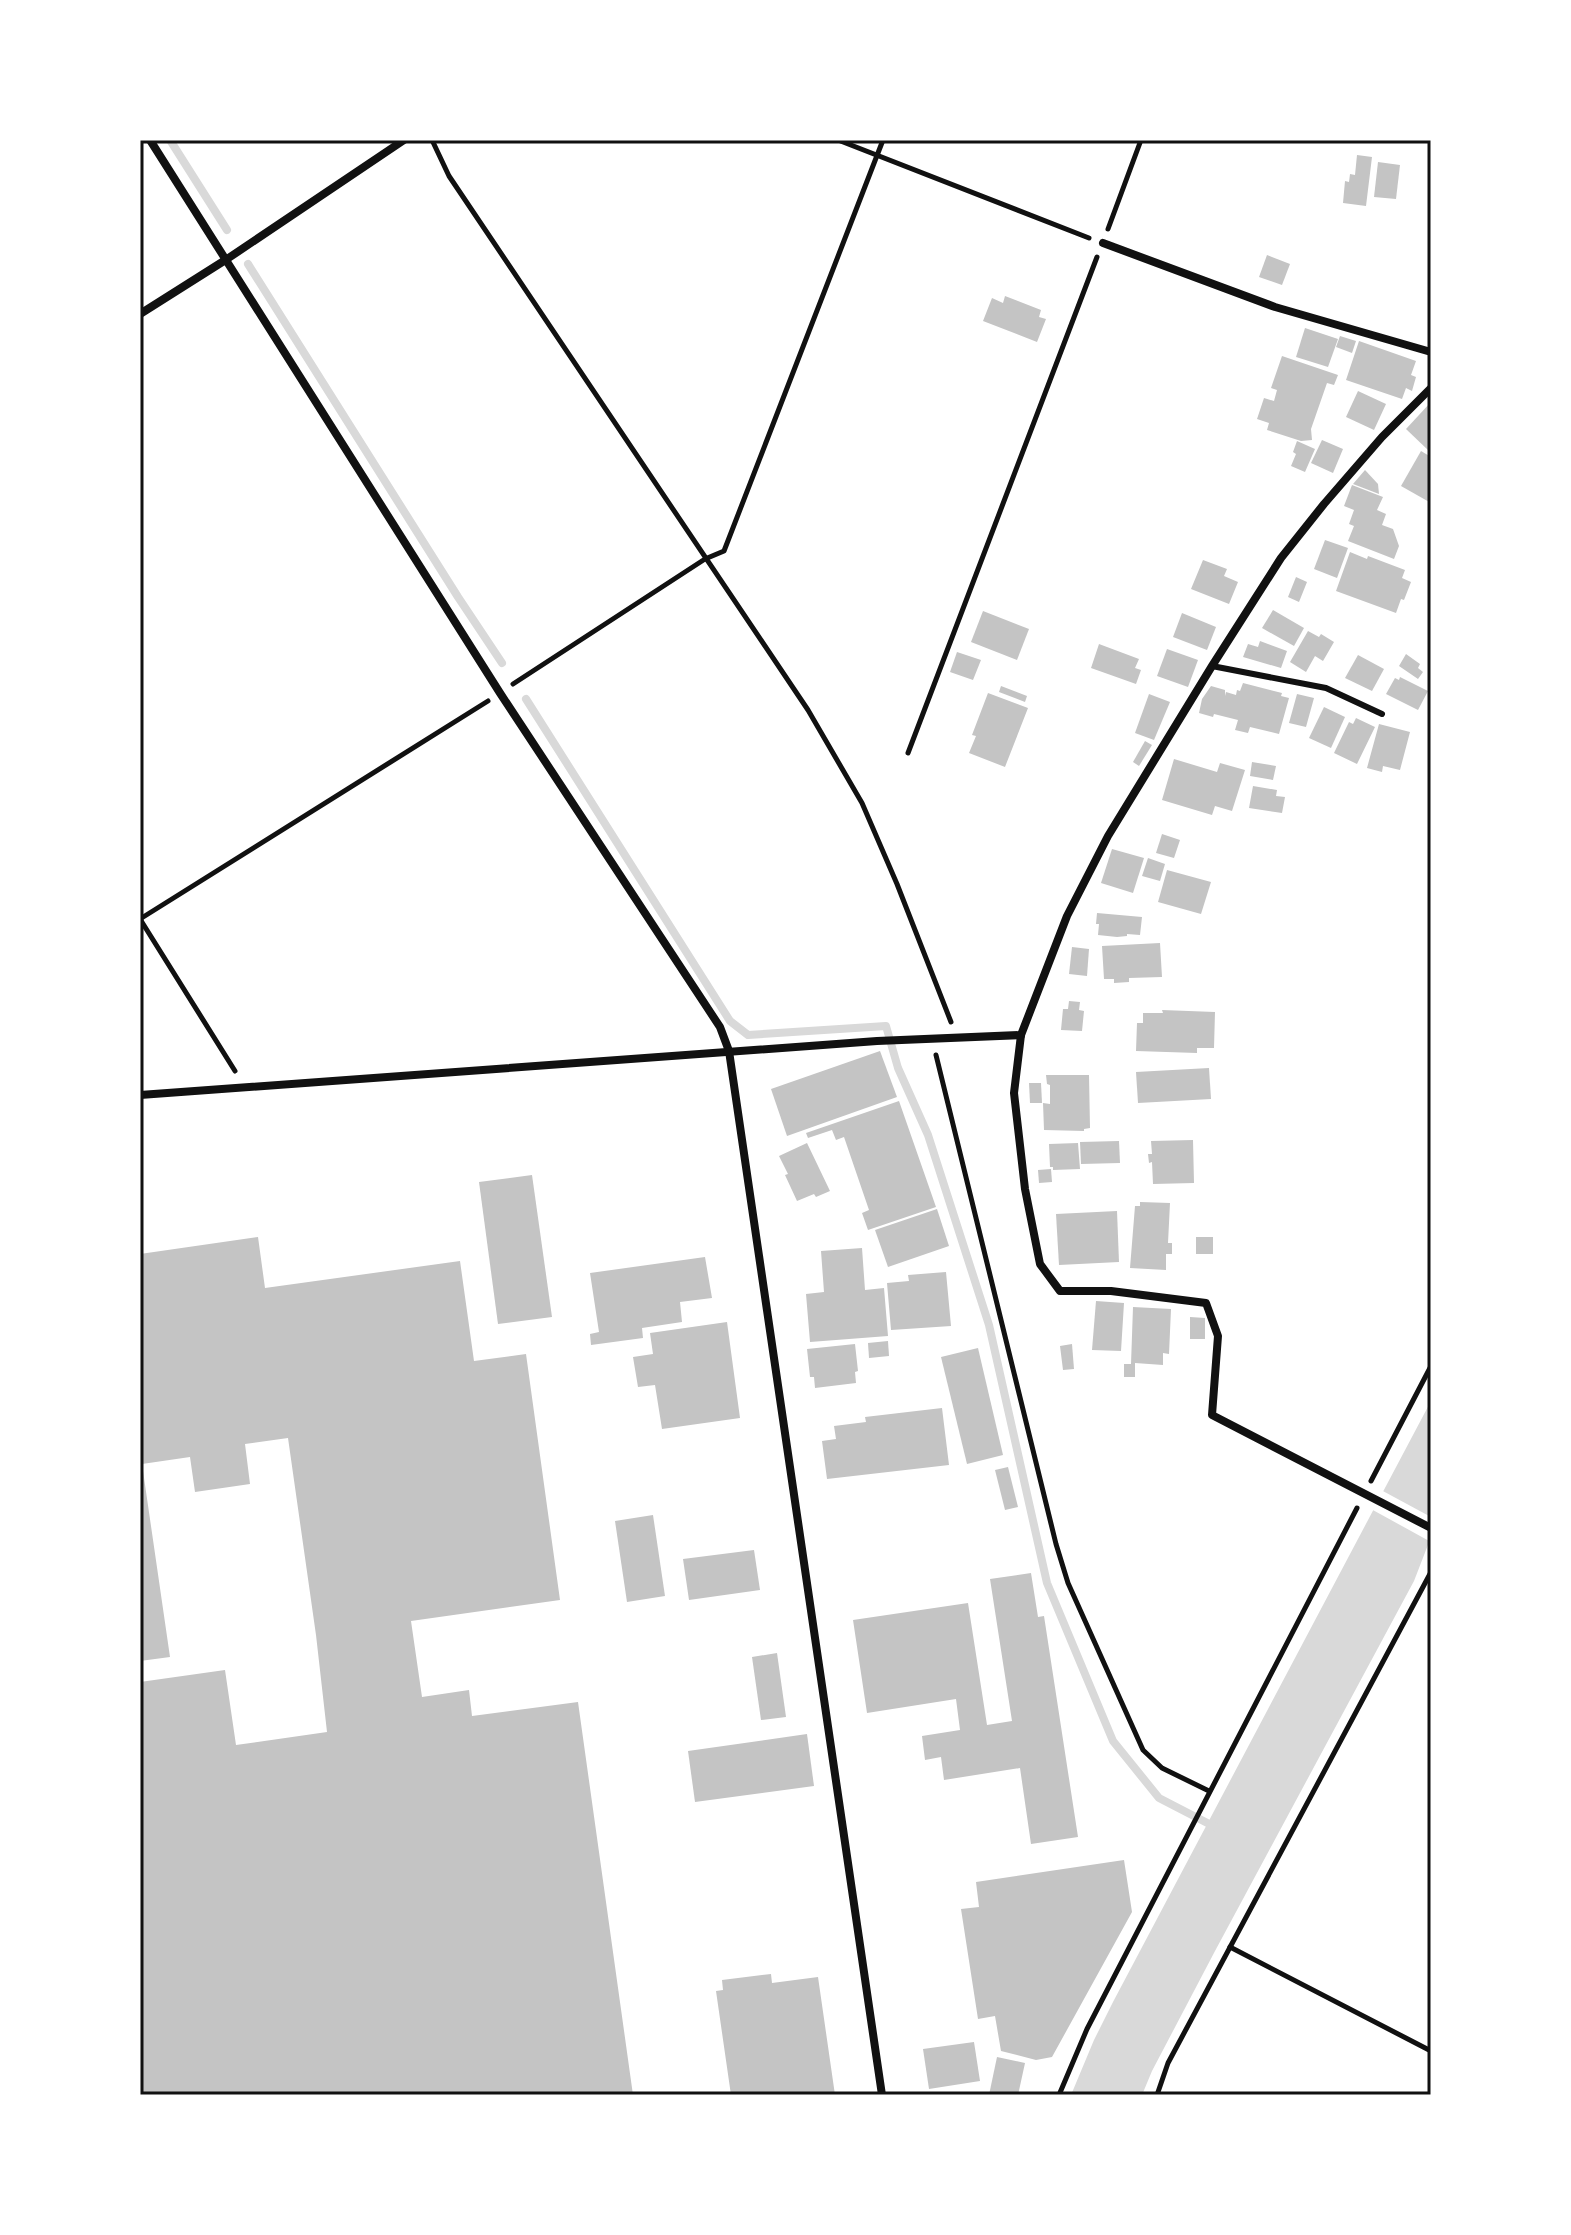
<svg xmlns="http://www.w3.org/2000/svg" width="1571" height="2235" viewBox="0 0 1571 2235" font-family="Cabin,sans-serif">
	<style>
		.water { fill: #d9d9d9 }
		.pier { fill: #fff }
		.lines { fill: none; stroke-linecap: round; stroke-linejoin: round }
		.stream { stroke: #d9d9d9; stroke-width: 8 }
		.building { fill: #c4c4c4 }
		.path { stroke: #111; stroke-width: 5 }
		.service { stroke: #111; stroke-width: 6 }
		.minor { stroke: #111; stroke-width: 8 }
		.neatline { fill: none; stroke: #111; stroke-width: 3 }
	</style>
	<rect width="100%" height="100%" fill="#fff"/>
	<polygon class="water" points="1431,1401 1431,1537 1414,1581 1215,1951 1152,2071 1142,2095 1071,2095 1094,2040 1113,2002"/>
	<polygon class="pier" points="1381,1490 1431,1517 1431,1542 1371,1509"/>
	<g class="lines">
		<g class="stream">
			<polyline points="170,140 227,230"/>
			<polyline points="248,264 458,597 502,663"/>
			<polyline points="526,699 730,1021 748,1035 886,1026 898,1068 928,1135 989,1325 1047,1583 1113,1741 1159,1798 1217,1828"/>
		</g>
	</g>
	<g class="building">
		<polygon points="1357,155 1372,157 1366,206 1343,203 1345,181 1349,182 1350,174 1355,175"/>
		<polygon points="1378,162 1400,165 1396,199 1374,197"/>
		<polygon points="1267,255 1290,264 1282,285 1259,277"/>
		<polygon points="1005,296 1041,310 1039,317 1046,319 1037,342 983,321 992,298 1003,303"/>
		<polygon points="1305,328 1338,339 1328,367 1296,357"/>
		<polygon points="1340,336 1356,341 1352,353 1336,347"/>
		<polygon points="1359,341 1416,361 1411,375 1416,377 1412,391 1406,388 1402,399 1346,380"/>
		<polygon points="1282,356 1338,375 1334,385 1327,383 1311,429 1312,440 1301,441 1267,430 1269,423 1257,419 1264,398 1274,401 1277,390 1271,388"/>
		<polygon points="1358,391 1386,404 1374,430 1346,417"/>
		<polygon points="1431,402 1431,448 1429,451 1406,429"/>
		<polygon points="1322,440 1343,449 1333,473 1311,463"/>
		<polygon points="1297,441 1315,449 1305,472 1291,466 1296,454 1293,452"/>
		<polygon points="1421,451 1431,457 1431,503 1401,486"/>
		<polygon points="1365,470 1378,484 1379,494 1353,484"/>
		<polygon points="1352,485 1383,497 1377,510 1386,514 1382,525 1393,529 1399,546 1394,559 1348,541 1354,526 1349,524 1354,510 1344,506"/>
		<polygon points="1325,540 1348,548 1337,578 1314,569"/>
		<polygon points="1350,552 1367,559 1368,556 1405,570 1402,578 1411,582 1404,600 1401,599 1396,613 1336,591"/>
		<polygon points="1203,560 1227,569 1224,576 1238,582 1229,604 1191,589"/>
		<polygon points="1296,577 1307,582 1299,602 1288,597"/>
		<polygon points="1273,610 1304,628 1294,646 1262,628"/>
		<polygon points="983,611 1029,629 1017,660 971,642"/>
		<polygon points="1182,613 1216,627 1207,650 1173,637"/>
		<polygon points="1308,631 1319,637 1321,634 1334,642 1323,661 1315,656 1306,672 1290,662"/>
		<polygon points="1260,641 1287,651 1281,668 1243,657 1248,644 1258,647"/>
		<polygon points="1099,644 1139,659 1135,668 1141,670 1136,684 1091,668"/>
		<polygon points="1167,649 1198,660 1188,687 1157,676"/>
		<polygon points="957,652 981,660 973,680 950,672"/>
		<polygon points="1406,654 1420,664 1418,668 1423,672 1418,679 1399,666"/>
		<polygon points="1358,655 1384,669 1372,691 1345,678"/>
		<polygon points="1400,677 1428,691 1418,710 1386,694 1395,678 1399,680"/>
		<polygon points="1243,683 1282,693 1281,696 1289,698 1279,734 1250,727 1248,733 1235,730 1238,720 1214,714 1213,717 1199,713 1202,699 1211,686 1225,690 1225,696 1226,692 1236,695 1237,690 1240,691"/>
		<polygon points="1001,686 1027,696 1025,702 999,692"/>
		<polygon points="988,693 1028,708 1005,767 969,753 976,736 972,735"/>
		<polygon points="1149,694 1170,702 1154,740 1135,733"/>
		<polygon points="1297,694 1314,698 1306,727 1289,723"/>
		<polygon points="1324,707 1345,717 1331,748 1309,738"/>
		<polygon points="1356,718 1375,727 1357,764 1334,753 1349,722 1353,724"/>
		<polygon points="1379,724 1410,732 1400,770 1383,766 1382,772 1367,768"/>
		<polygon points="1145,741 1152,745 1139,766 1133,762"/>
		<polygon points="1174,759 1217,772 1220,763 1245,770 1232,811 1215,806 1212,815 1162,800"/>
		<polygon points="1252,762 1276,766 1273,780 1250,776"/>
		<polygon points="1253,786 1277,790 1276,796 1285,797 1282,813 1249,808"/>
		<polygon points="1162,834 1180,840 1174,858 1156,853"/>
		<polygon points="1112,849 1144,858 1133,893 1101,883"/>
		<polygon points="1148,858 1165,864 1160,881 1142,876"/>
		<polygon points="1167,870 1211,882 1201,914 1158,902"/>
		<polygon points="1097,913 1142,917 1140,935 1127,934 1127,936 1117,937 1098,935 1099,924 1096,924"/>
		<polygon points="1160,943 1162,977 1129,978 1129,982 1114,983 1114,979 1104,979 1102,946"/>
		<polygon points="1072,947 1089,949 1087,976 1069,974"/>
		<polygon points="1069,1001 1080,1002 1079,1010 1084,1011 1082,1031 1061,1030 1063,1009 1068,1009"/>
		<polygon points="1162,1010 1215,1012 1214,1048 1197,1048 1197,1053 1136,1051 1137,1023 1143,1023 1143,1013 1163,1013"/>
		<polygon points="880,1051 897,1097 787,1136 771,1089"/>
		<polygon points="1209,1068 1211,1099 1138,1103 1136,1072"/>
		<polygon points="1046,1075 1089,1075 1090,1128 1084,1129 1084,1131 1044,1130 1043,1103 1050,1104 1050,1085 1047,1084"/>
		<polygon points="1029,1083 1041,1083 1042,1103 1030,1103"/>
		<polygon points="899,1101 936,1207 868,1230 862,1213 869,1210 844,1137 836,1140 832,1130 808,1138 806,1133"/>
		<polygon points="1193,1140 1194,1183 1153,1184 1152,1162 1149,1163 1148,1154 1152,1154 1151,1141"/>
		<polygon points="1119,1141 1120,1163 1081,1164 1080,1142"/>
		<polygon points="807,1143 830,1191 816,1197 814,1194 797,1201 785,1175 788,1174 779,1156"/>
		<polygon points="1078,1143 1080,1169 1053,1170 1053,1167 1050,1167 1049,1144"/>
		<polygon points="1051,1169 1052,1182 1039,1183 1038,1170"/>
		<polygon points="532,1175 552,1317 498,1324 479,1182"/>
		<polygon points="1140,1202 1170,1203 1168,1243 1172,1243 1172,1254 1166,1254 1166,1270 1130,1268 1135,1206 1140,1206"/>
		<polygon points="937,1209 949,1246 888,1267 875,1230"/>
		<polygon points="1117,1211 1119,1262 1059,1265 1056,1214"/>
		<polygon points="258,1237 265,1288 460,1261 474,1361 526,1354 560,1600 411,1621 422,1697 469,1690 472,1716 578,1702 633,2095 140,2095 140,1682 225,1670 236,1745 327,1732 316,1635 288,1438 245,1444 250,1484 195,1492 190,1457 142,1464 170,1657 140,1661 140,1254"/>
		<rect x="1196" y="1237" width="17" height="17"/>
		<polygon points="862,1248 865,1290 884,1288 888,1336 810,1342 806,1294 824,1292 821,1251"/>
		<polygon points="705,1257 712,1298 680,1302 682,1322 642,1328 643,1338 591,1345 590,1334 599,1332 590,1273"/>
		<polygon points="946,1272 951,1326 891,1330 887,1283 909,1281 908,1275"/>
		<polygon points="1096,1301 1124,1303 1121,1351 1092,1350"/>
		<polygon points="1133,1307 1171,1309 1169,1354 1163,1353 1163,1365 1135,1363 1135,1377 1124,1377 1124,1364 1131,1364"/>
		<polygon points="1190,1317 1205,1318 1205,1339 1190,1339"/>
		<polygon points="727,1322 740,1418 662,1429 655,1385 638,1387 633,1357 653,1354 650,1333"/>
		<polygon points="888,1341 889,1356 869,1358 868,1343"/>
		<polygon points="855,1344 858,1371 855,1372 856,1383 815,1388 814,1377 810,1377 807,1349"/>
		<polygon points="1072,1344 1074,1369 1063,1370 1060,1346"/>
		<polygon points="978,1348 1003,1455 967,1464 941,1357"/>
		<polygon points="942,1408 949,1465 827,1479 822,1441 836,1439 834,1426 866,1422 865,1417"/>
		<polygon points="1008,1467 1018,1507 1005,1510 995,1470"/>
		<polygon points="653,1515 665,1596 627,1602 615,1521"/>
		<polygon points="754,1550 760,1590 689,1600 683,1559"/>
		<polygon points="1031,1573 1038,1617 1044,1616 1078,1837 1031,1844 1020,1768 944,1780 941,1757 925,1760 922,1736 960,1730 956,1699 867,1713 853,1620 968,1603 987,1725 1012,1721 990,1579"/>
		<polygon points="777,1653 786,1717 761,1720 752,1657"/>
		<polygon points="807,1734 814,1786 695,1802 688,1751"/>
		<polygon points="1124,1860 1132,1912 1052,2057 1036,2060 1001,2051 995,2016 978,2019 961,1909 979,1907 976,1882"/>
		<polygon points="771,1974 772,1983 818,1977 835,2095 731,2095 716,1991 723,1990 722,1980"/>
		<polygon points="974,2042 980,2081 929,2089 923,2049"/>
		<polygon points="997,2057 1025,2063 1018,2095 989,2095"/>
	</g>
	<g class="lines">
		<g class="path">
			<polyline points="432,140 449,176 808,710 862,803 897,884 951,1022"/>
			<polyline points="838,140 1089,238"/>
			<polyline points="1108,229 1141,140"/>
			<polyline points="513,684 705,559 724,551 883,140"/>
			<polyline points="908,753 1097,257"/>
			<polyline points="140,919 488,701"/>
			<polyline points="140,919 235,1071"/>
			<polyline points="936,1055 1056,1544 1068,1583 1143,1750 1162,1768 1209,1791"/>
			<polyline points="1371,1481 1431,1366"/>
			<polyline points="1230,1947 1431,2051"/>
			<polyline points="1059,2095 1087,2029 1357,1508"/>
			<polyline points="1157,2095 1168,2063 1431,1572"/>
		</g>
		<polyline class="service" points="1212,666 1326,688 1382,714"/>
		<g class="minor">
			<polyline points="150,140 500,693 720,1027 729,1051 882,2095"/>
			<polyline points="1103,243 1275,307 1431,352"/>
			<polyline points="140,314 227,259 404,140"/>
			<polyline points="1431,388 1382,437 1324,504 1281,558 1212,666 1108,836 1067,916 1021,1035 1014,1093 1025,1189 1040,1264 1060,1291 1111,1291 1206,1303 1218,1336 1212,1415 1431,1528"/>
			<polyline points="140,1095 877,1041 1021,1035"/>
		</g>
	</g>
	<rect width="1571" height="2235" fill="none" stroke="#ffffff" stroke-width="284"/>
	<rect x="142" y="142" width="1287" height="1951" class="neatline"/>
</svg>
